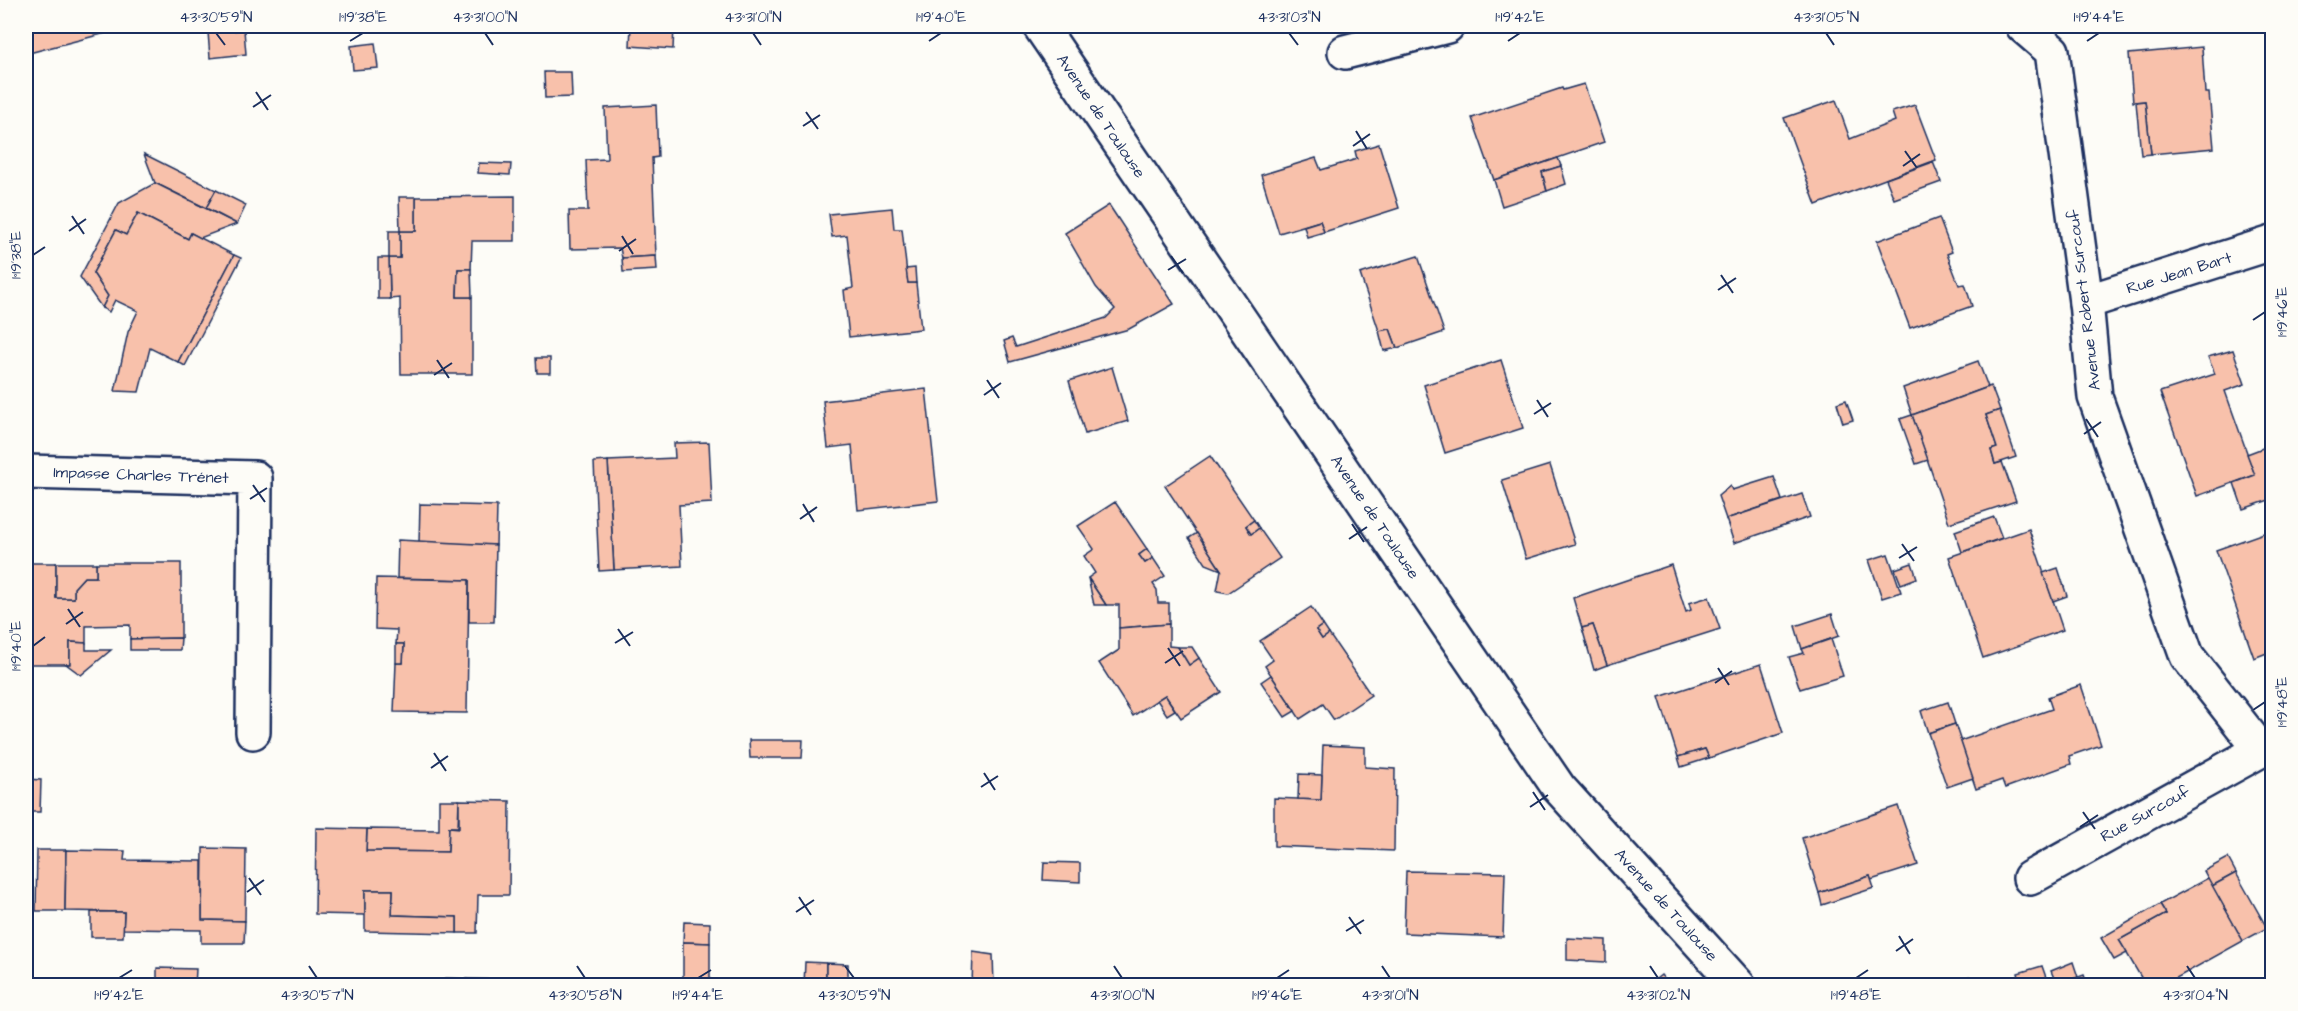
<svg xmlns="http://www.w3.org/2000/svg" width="2298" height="1011" viewBox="0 0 2298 1011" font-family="'Architects Daughter',sans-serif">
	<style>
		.building { fill: #f8c1ab; stroke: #1b2f5e; stroke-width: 1.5 }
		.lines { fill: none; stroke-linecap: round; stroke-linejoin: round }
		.minor-casing { stroke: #1b2f5e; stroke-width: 38 }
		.tertiary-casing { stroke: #1b2f5e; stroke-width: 38 }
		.minor { stroke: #fdfcf7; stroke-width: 33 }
		.tertiary { stroke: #fdfcf7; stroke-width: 33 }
		.ticks { fill: none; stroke: #1b2f5e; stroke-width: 2 }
		.labels { text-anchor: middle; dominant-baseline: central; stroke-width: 6; stroke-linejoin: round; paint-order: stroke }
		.street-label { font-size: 16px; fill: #1b2f5e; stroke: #fdfcf7 }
		.neatline { fill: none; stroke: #1b2f5e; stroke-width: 2 }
		.ticks-label { font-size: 15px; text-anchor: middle; fill: #1b2f5e }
	</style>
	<rect width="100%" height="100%" fill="#fdfcf7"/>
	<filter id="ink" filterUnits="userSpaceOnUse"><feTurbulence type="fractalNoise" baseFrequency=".0167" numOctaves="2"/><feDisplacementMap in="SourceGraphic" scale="12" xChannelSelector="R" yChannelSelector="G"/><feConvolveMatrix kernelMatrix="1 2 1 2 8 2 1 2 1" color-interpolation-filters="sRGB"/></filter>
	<g filter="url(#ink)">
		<g class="building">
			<polygon points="26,26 133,26 29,53"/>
			<polygon points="631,26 674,26 673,49 630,46"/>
			<polygon points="244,30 246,54 210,58 208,32"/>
			<polygon points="375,43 378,68 353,70 351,46"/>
			<polygon points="2202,47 2205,93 2209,93 2214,148 2151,154 2145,101 2133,102 2129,54"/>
			<polygon points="544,72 571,72 572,97 545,98"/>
			<polygon points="1584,84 1604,142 1494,180 1472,118 1562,88 1563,90"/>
			<polygon points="1836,100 1850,139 1895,121 1892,112 1915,105 1936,160 1816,205 1784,118"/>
			<polygon points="2145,101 2151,154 2141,155 2136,102"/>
			<polygon points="656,105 658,157 652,158 656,256 622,258 620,248 570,249 569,211 588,211 586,160 607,159 605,108"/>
			<polygon points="1379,144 1399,208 1324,232 1320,221 1279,233 1261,175 1316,158 1321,170 1357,159 1355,151"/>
			<polygon points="144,154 216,190 206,208 155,183"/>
			<polygon points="1558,158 1561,166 1542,172 1547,191 1502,206 1494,180"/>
			<polygon points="1933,162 1941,182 1894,199 1886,179"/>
			<polygon points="479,163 511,164 510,175 478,173"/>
			<polygon points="1561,166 1566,184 1547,191 1542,172"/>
			<polygon points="155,183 237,224 200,238 191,233 188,239 138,213 126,235 116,230 93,273 108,296 102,308 80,277 119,203"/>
			<polygon points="216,190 246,205 237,224 206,208"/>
			<polygon points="515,196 515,241 472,241 471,269 458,269 457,297 472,297 472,374 401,374 400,298 390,299 389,258 400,258 400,231 416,231 416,197"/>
			<polygon points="399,197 416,197 416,231 400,231"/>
			<polygon points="1109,205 1174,304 1129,329 1010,362 1004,341 1012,338 1016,347 1106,318 1115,309 1096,287 1065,233"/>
			<polygon points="892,208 894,229 902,229 908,283 916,283 921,329 849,337 844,290 853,288 847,235 832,237 829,214"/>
			<polygon points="138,213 188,239 191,233 234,255 178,362 150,348 139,392 115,391 128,332 138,311 115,300 109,312 102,308 108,296 93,273 116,230 126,235"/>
			<polygon points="1939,218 1952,252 1947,254 1959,285 1965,284 1972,306 1910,328 1877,241"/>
			<polygon points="1320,221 1324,232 1307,237 1304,226"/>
			<rect x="389" y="231" width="11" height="27"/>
			<polygon points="234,255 241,258 185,366 178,362"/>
			<polygon points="656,256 657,270 623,272 622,258"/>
			<polygon points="1418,256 1444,332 1397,348 1390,329 1379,331 1360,274"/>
			<polygon points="378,258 389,258 390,299 378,299"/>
			<polygon points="915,268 916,283 908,283 906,269"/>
			<polygon points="458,269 471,269 472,297 457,297"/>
			<polygon points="1390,329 1397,348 1384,351 1379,331"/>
			<polygon points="2233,350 2245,384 2225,391 2255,475 2197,496 2160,392 2215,374 2208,357"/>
			<polygon points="536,358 550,358 550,373 537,373"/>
			<polygon points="1501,360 1523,428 1445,453 1424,385"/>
			<polygon points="1978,361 1988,387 1912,415 1903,388"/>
			<polygon points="1112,367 1128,421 1085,434 1069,381"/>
			<polygon points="1991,386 2000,410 1986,415 1997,448 1991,450 1995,464 2002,462 2016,501 1949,523 1912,415"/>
			<polygon points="926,389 938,501 858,510 852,445 828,448 823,401"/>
			<polygon points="1846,400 1853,420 1843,423 1837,403"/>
			<polygon points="2000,410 2016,457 1995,464 1991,450 1997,448 1986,415"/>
			<polygon points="1912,415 1928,460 1916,464 1900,419"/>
			<polygon points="709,442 712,503 679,505 682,566 614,570 608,461 675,458 674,443"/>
			<polygon points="2268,446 2272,459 2272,499 2243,509 2234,483 2255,475 2247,454"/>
			<polygon points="1210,456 1254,520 1246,526 1251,534 1259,528 1280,558 1228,593 1217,591 1221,570 1165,486"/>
			<polygon points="608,461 614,570 599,571 594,462"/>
			<polygon points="1550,465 1575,544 1526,559 1502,480"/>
			<polygon points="1774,477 1782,500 1726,519 1718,496 1730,486 1732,490"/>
			<polygon points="1802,494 1810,517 1734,543 1726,519"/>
			<polygon points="1115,502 1147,549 1139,555 1145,563 1153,558 1165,576 1153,584 1157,590 1158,603 1169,603 1169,624 1119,628 1119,605 1106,605 1088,578 1095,573 1084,556 1094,549 1078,526"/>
			<polygon points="420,504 497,506 496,545 419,543"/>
			<polygon points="1994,517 2002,538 1962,552 1955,531"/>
			<polygon points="1254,520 1259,528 1251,534 1246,526"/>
			<polygon points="2029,529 2063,630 1983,658 1949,557"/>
			<polygon points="2272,530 2272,651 2254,658 2216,550"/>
			<polygon points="1197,533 1221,570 1206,564 1189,538"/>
			<polygon points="398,540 496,545 494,622 469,622 469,580 397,578"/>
			<polygon points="1147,549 1153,558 1145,563 1139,555"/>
			<polygon points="1888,554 1901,592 1882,598 1869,560"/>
			<polygon points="26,563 56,563 56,598 74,598 74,588 84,577 96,577 96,563 181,563 181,638 130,639 130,625 86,626 86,643 70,642 70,664 26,664"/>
			<polygon points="56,563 96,563 96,577 84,577 74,588 74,598 56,598"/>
			<polygon points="1912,563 1917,578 1901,584 1895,569"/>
			<polygon points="1671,565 1686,612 1691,610 1689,603 1709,597 1720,629 1607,665 1593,625 1582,628 1573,598"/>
			<polygon points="2058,568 2067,596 2053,601 2043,573"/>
			<polygon points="376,578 469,580 467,713 394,712 396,663 403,663 404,644 396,644 397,630 375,629"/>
			<polygon points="1088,578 1106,605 1094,605"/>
			<polygon points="1311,607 1323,625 1316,630 1322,639 1329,634 1371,695 1334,720 1323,704 1300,719 1265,666 1273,660 1260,641"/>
			<polygon points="1832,614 1839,636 1802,649 1795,626"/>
			<polygon points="1169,624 1169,646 1178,647 1189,665 1199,658 1221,692 1181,718 1165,695 1133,716 1099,663 1119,650 1119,628"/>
			<polygon points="1323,625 1329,634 1322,639 1316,630"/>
			<polygon points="1593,625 1607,665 1594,670 1582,628"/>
			<polygon points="181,638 180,650 130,650 130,639"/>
			<polygon points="1831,639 1843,676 1800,689 1789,657 1804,653 1802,649"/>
			<polygon points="70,642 86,643 86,650 111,650 81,675 66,664 70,664"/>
			<polygon points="396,644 404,644 403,663 396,663"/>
			<polygon points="1178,647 1192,647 1199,658 1189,665"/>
			<polygon points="1761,664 1783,733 1709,758 1705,749 1678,757 1659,697"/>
			<polygon points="1271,675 1295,711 1285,717 1261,682"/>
			<polygon points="2081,685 2101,745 2069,756 2071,764 2005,788 2002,780 1976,789 1960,741 2052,709 2048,697"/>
			<polygon points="1165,695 1175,710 1167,715 1157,700"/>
			<polygon points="1948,702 1955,724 1928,733 1921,711"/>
			<polygon points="1955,724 1973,778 1947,787 1928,733"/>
			<polygon points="749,740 803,740 802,758 750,758"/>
			<polygon points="1323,745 1365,747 1365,767 1395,769 1394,851 1274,846 1274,798 1321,800"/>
			<polygon points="1705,749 1709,758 1681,767 1678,757"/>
			<polygon points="1299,774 1322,775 1321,800 1298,799"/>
			<polygon points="26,779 41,780 40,812 26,812"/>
			<polygon points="439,800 459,800 458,827 449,827 448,852 366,851 367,829 439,830"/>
			<polygon points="459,800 510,801 509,895 478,895 477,933 457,933 457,917 392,915 393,890 365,890 365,915 315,914 316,828 367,829 366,851 448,852 449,827 459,828"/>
			<polygon points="1898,806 1918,865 1871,880 1870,876 1819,893 1802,838"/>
			<polygon points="203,848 246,849 245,921 202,920"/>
			<polygon points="37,850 66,850 65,911 36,911"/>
			<polygon points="66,850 125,851 124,860 202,861 202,920 245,921 244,943 201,943 201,930 123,929 124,912 65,911"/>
			<polygon points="2228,858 2236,873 2212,886 2204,871"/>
			<polygon points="1044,862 1080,863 1080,882 1043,880"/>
			<polygon points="1406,871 1505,873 1503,937 1404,933"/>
			<polygon points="2236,873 2267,928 2243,941 2212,886"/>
			<polygon points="1870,876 1874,888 1822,905 1819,893"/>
			<polygon points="2208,878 2243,941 2162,986 2146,986 2119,940 2166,914 2160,904"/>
			<polygon points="365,890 393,890 392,915 457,917 457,933 365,931"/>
			<polygon points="2160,904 2166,914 2119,940 2127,953 2114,960 2101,938"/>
			<polygon points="91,912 124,912 123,937 91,937"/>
			<polygon points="684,922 710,923 710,943 683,942"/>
			<polygon points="1567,938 1606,940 1606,962 1567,960"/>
			<polygon points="683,942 710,943 710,986 683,986"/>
			<polygon points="973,952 993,955 994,986 972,986"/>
			<polygon points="805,962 826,963 826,986 804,986"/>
			<polygon points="2073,962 2078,977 2057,985 2051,971"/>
			<polygon points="826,963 848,964 848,986 826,986"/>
			<polygon points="2042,966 2049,986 2007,986 2020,981 2018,973"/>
			<polygon points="157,968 196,969 195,986 157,986"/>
			<polygon points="1661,975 1670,986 1651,983"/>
			<polygon points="2084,975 2088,986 2057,986 2057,985"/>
			<polygon points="1972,977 1974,986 1958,986 1966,978"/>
			<polygon points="445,978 467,979 467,986 445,986"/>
			<polygon points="467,979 503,980 503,986 467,986"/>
			<rect x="994" y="982" width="21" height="4"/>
		</g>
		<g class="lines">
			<defs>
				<g id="minor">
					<polyline points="2023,26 2052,51 2086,302 2095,397 2187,656 2261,750 2272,745"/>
					<polyline points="1345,52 1447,26"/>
					<polyline points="2086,302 2272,243"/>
					<polyline points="26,472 255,478 253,732"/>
					<polyline points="2030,878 2261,750"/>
				</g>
				<polyline id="tertiary" points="1040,26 1559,788 1739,986"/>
			</defs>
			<use href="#minor" class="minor-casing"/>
			<use href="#tertiary" class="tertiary-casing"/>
			<use href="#minor" class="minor"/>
			<use href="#tertiary" class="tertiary"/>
		</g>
	</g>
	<path class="ticks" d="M216,33l9,12M485,33l8,12M753,33l8,12M1289,33l9,12M1826,33l8,12M350,41l13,-8M929,41l12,-8M1508,41l12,-8M2087,41l12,-8M256,92l12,18M253,107l18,-12M806,112l12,17M803,126l17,-11M1356,131l11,18M1353,146l17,-12M1905,151l12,17M1903,166l17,-12M72,216l12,18M69,231l17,-12M622,236l11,18M619,251l17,-12M33,255l12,-8M1171,256l12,17M1168,270l18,-11M1721,275l12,18M1718,290l18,-12M2253,320l12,-8M437,360l12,18M434,375l18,-12M987,380l12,18M984,395l17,-12M1537,400l11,17M1534,414l17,-11M2086,419l12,18M2084,434l17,-12M253,485l12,17M250,499l17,-11M803,504l11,18M800,519l17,-12M1352,524l12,18M1349,539l18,-12M1902,544l12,17M1899,558l18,-11M68,609l12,18M66,624l17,-12M618,629l12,17M615,643l18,-11M33,646l12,-9M1168,648l12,18M1165,663l18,-12M1718,668l11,17M1715,683l17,-12M2253,710l12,-8M434,753l12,18M431,768l17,-12M984,773l11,17M981,787l17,-11M1533,792l12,18M1530,807l18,-12M2083,812l12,17M2080,827l18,-12M249,878l12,17M247,892l17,-12M799,897l12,18M796,912l18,-12M1349,917l12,17M1346,931l18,-11M1899,936l11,18M1896,951l17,-12M309,966l8,12M577,966l8,12M845,966l9,12M1114,966l8,12M1382,966l8,12M1650,966l8,12M2187,966l8,12M119,978l13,-8M698,978l13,-8M1277,978l12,-8M1856,978l12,-8"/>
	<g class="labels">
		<g class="street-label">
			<text transform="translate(1101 116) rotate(56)">Avenue de Toulouse</text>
			<text transform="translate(2179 273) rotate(-17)">Rue Jean Bart</text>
			<text transform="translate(2084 300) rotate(-97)">Avenue Robert Surcouf</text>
			<text transform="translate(141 475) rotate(2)">Impasse Charles Trénet</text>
			<text transform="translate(1375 517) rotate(56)">Avenue de Toulouse</text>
			<text transform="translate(2145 814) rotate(-29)">Rue Surcouf</text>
			<text transform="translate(1666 905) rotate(48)">Avenue de Toulouse</text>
		</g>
	</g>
	<rect width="2298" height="1011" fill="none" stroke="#fdfcf7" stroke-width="66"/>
	<rect x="33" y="33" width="2232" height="945" class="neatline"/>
	<g class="ticks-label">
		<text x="216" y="22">43°30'59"N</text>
		<text x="363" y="22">1°19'38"E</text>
		<text x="485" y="22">43°31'00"N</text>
		<text x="753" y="22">43°31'01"N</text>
		<text x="941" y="22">1°19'40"E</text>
		<text x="1289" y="22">43°31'03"N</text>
		<text x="1520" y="22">1°19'42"E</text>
		<text x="1826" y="22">43°31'05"N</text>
		<text x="2099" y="22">1°19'44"E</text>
		<text transform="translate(16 255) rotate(-90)" y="5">1°19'38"E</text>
		<text transform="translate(2282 312) rotate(-90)" y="5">1°19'46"E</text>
		<text transform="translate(16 646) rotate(-90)" y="5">1°19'40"E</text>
		<text transform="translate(2282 702) rotate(-90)" y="5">1°19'48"E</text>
		<text x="119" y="1000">1°19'42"E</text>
		<text x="317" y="1000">43°30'57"N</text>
		<text x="585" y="1000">43°30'58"N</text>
		<text x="698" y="1000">1°19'44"E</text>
		<text x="854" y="1000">43°30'59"N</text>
		<text x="1122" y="1000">43°31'00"N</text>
		<text x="1277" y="1000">1°19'46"E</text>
		<text x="1390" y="1000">43°31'01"N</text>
		<text x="1658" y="1000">43°31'02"N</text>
		<text x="1856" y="1000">1°19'48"E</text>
		<text x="2195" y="1000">43°31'04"N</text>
	</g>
</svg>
